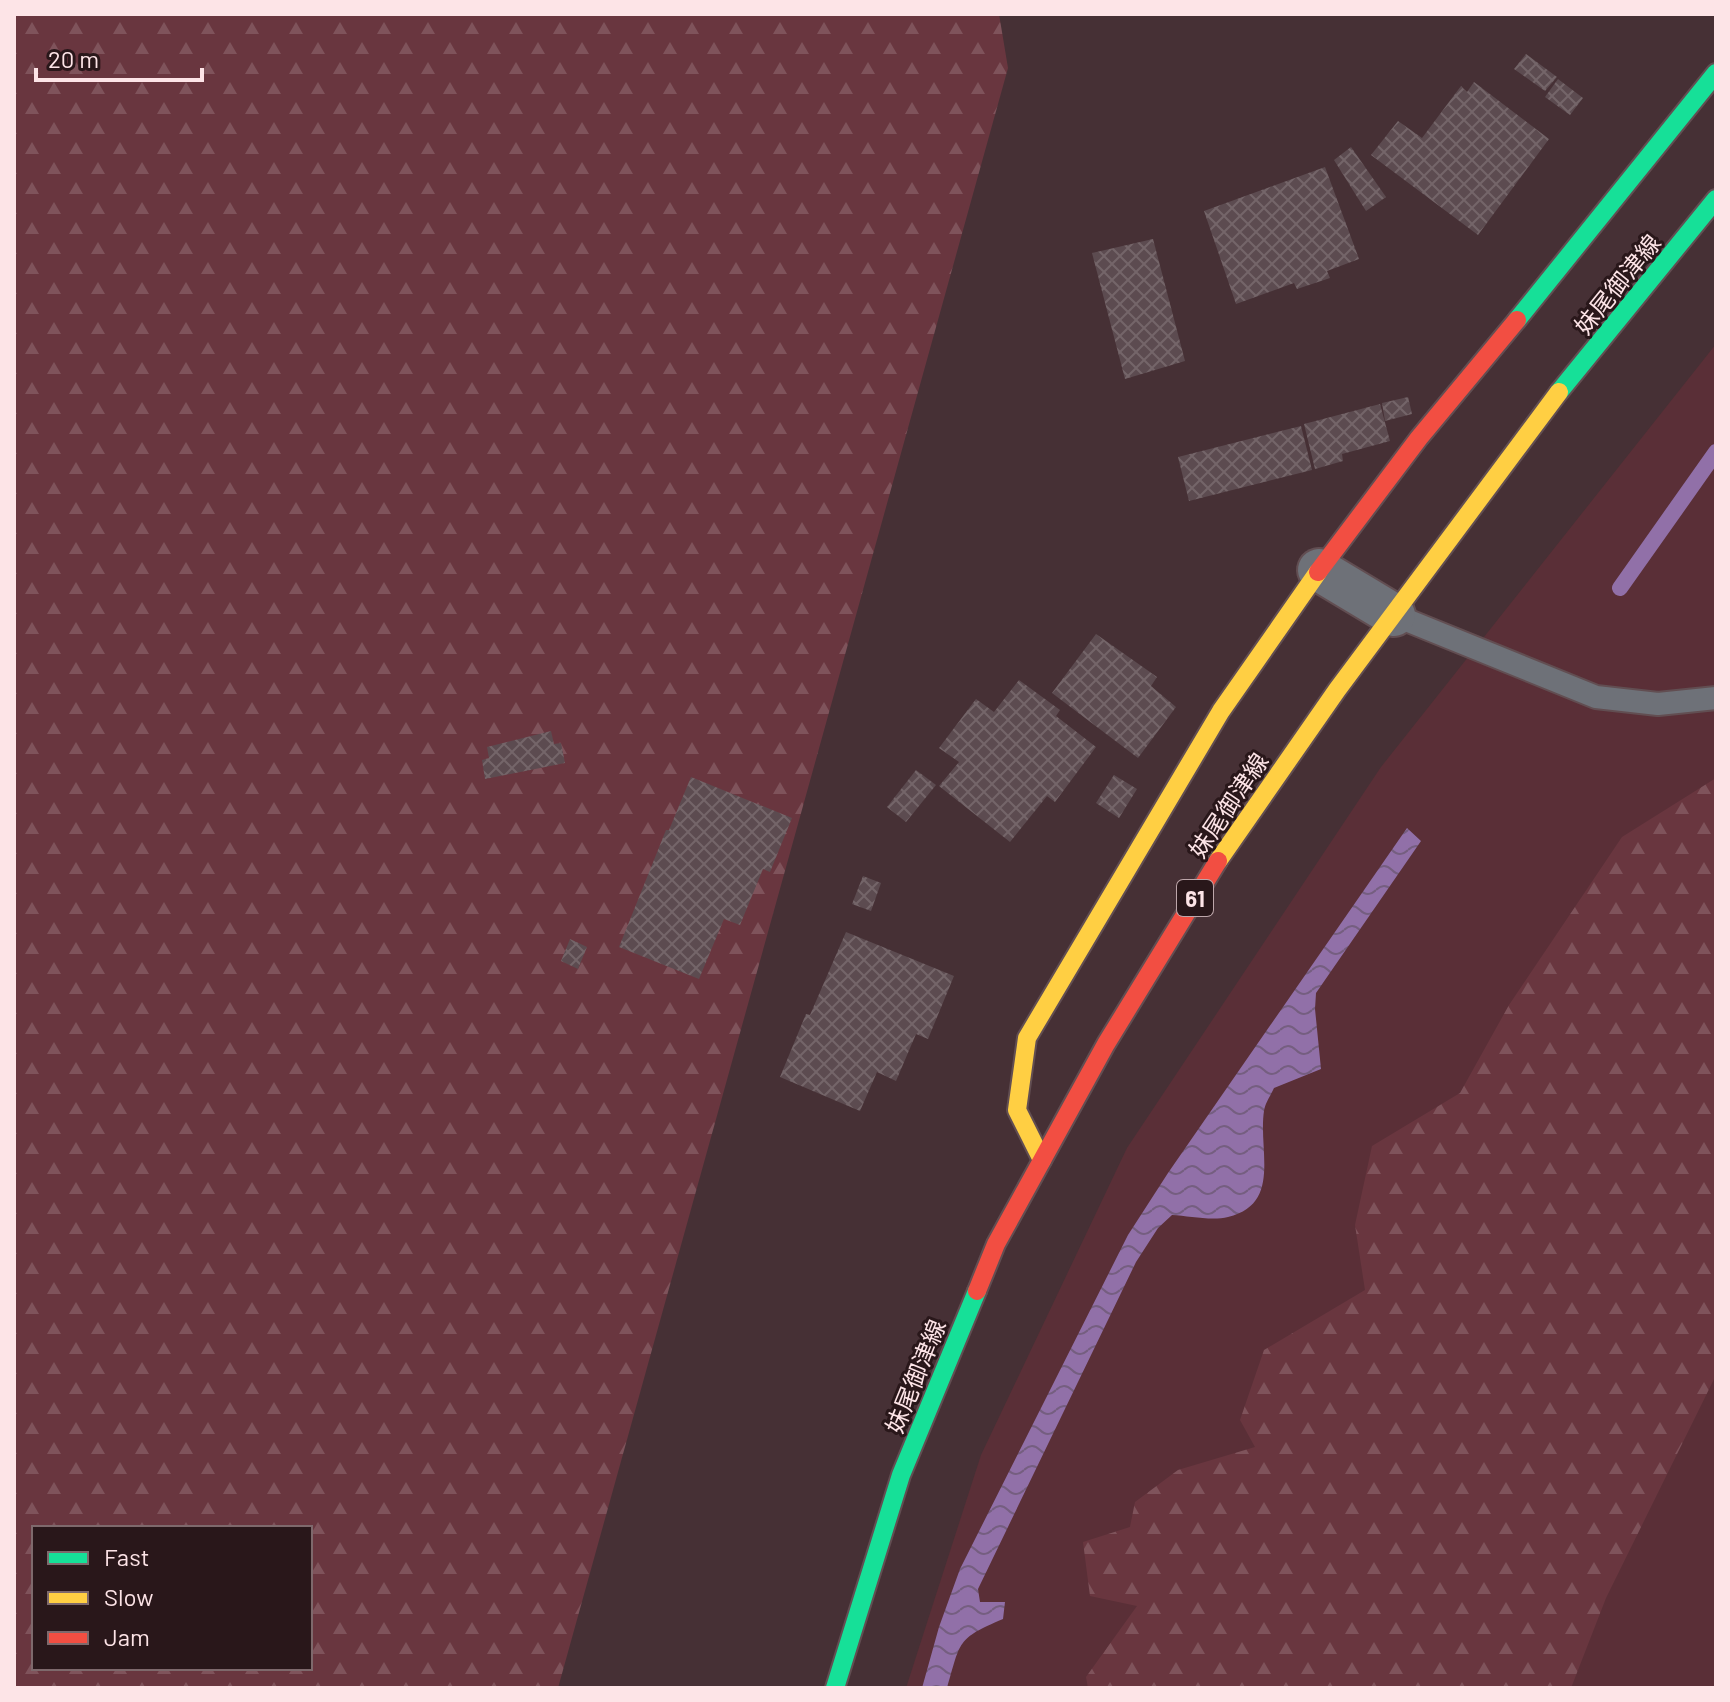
<svg xmlns="http://www.w3.org/2000/svg" width="1730" height="1702" viewBox="0 0 1730 1702" font-family="Barlow,'Noto Sans JP',sans-serif">
	<style>
		.built { fill: #5a2f37 }
		.forest { fill: url(#forest-firs); fill-rule: evenodd }
		.water { fill: url(#water-waves) }
		.lines { fill: none; stroke-linecap: round; stroke-linejoin: round }
		.stream { stroke: #9170a8; stroke-width: 16 }
		.building { fill: url(#building-cross-hatch) }
		.lane-casing { stroke: #624e52; stroke-width: 26 }
		.street-casing { stroke: #624e52; stroke-width: 46 }
		.fast-casing { stroke: #624e52; stroke-width: 22 }
		.slow-casing { stroke: #624e52; stroke-width: 22 }
		.jam-casing { stroke: #624e52; stroke-width: 22 }
		.lane { stroke: #6e7178; stroke-width: 22 }
		.street { stroke: #6e7178; stroke-width: 42 }
		.fast { stroke: #16e098; stroke-width: 18 }
		.slow { stroke: #ffcf43; stroke-width: 18 }
		.jam { stroke: #f24e42; stroke-width: 18 }
		.labels { text-anchor: middle; dominant-baseline: central; stroke-width: 6; stroke-linejoin: round; paint-order: stroke }
		.shield { fill: #29171a; stroke: #bda6aa; stroke-width: 2 }
		.shield-label { font-size: 22px; font-weight: bold; fill: #fde4e7 }
		.street-label { font-size: 24px; fill: #fde4e7; stroke: #29171a }
	</style>
	<defs>
		<pattern id="forest-firs" width="22" height="20" patternUnits="userSpaceOnUse" patternTransform="scale(2)"><rect width="22" height="20" fill="#69363f"/><path d="M5 1l3.5 6h-7zM16 11l3.5 6h-7z" fill="#7f535b"/></pattern>
		<pattern id="water-waves" width="16" height="10" patternUnits="userSpaceOnUse" patternTransform="scale(2)"><rect width="16" height="10" fill="#9170a8"/><path d="M0 5q4-4 8 0t8 0" fill="none" stroke="#755e80"/></pattern>
		<pattern id="building-cross-hatch" width="8" height="8" patternUnits="userSpaceOnUse" patternTransform="scale(2)"><rect width="8" height="8" fill="#5c4b50"/><path d="M0 0l8 8M0 8l8-8" fill="none" stroke="#746569"/></pattern>
	</defs>
	<rect width="100%" height="100%" fill="#463035"/>
	<polygon class="built" points="1716,344 1716,1688 906,1688 981,1455 1127,1148 1381,767"/>
	<g class="forest">
		<path d="M14,14h985l9,54 -450,1620h-544zM34,1528h276v140h-276z"/>
		<polygon points="1716,778 1716,1375 1606,1598 1571,1688 1088,1688 1086,1677 1137,1606 1090,1596 1083,1542 1130,1527 1135,1502 1178,1470 1255,1447 1240,1420 1264,1350 1365,1290 1355,1225 1372,1146 1460,1093 1509,1005 1622,837"/>
	</g>
	<path class="water" d="M1407,828l14,13 -105,152 -1,16 6,60 -47,19c-3,7 -9,15 -10,23 -6,39 18,93 -36,106 -16,4 -39,-1 -56,-2l-14,13 -22,34 -158,327 2,13h25l-2,17c-47,20 -42,22 -56,69h-25l17,-61 21,-58 168,-334 40,-62z"/>
	<g class="lines">
		<polyline class="stream" points="1620,588 1716,452"/>
	</g>
	<g class="building">
		<polygon points="1526,54 1557,77 1545,91 1514,69"/>
		<polygon points="1558,79 1583,98 1570,115 1545,97"/>
		<polygon points="1474,82 1549,139 1478,235 1371,155 1398,121 1422,138 1461,86 1467,92"/>
		<polygon points="1351,147 1386,197 1366,211 1334,160"/>
		<polygon points="1325,167 1359,259 1327,271 1330,278 1297,289 1294,283 1236,304 1204,211"/>
		<polygon points="1153,239 1185,361 1125,379 1092,253"/>
		<polygon points="1408,397 1412,414 1385,421 1382,403"/>
		<polygon points="1380,404 1390,441 1342,454 1343,461 1315,469 1304,424"/>
		<polygon points="1301,426 1312,470 1189,501 1178,457"/>
		<polygon points="1096,634 1157,677 1151,686 1176,707 1138,758 1052,693"/>
		<polygon points="1019,680 1060,710 1056,716 1096,747 1055,802 1047,796 1010,842 939,786 959,762 939,748 976,699 994,712"/>
		<polygon points="551,731 554,744 561,743 565,763 485,779 482,760 489,758 487,747"/>
		<polygon points="916,770 936,785 906,822 887,807"/>
		<polygon points="1114,775 1137,789 1119,818 1096,803"/>
		<polygon points="691,777 792,818 770,872 763,869 740,925 724,919 699,979 619,947 666,830 669,830"/>
		<polygon points="863,876 881,883 871,911 852,904"/>
		<polygon points="846,932 954,976 928,1039 916,1034 896,1081 877,1072 860,1111 780,1077 806,1014 810,1015"/>
		<polygon points="570,939 587,947 578,969 561,961"/>
	</g>
	<g class="lines">
		<defs>
			<polyline id="lane" points="1394,615 1596,697 1658,704 1716,698"/>
			<polyline id="street" points="1319,570 1394,615"/>
			<g id="fast">
				<polyline points="1517,320 1716,73"/>
				<polyline points="1559,392 1716,199"/>
				<polyline points="835,1688 901,1475 977,1291"/>
			</g>
			<g id="slow">
				<polyline points="1218,861 1337,690 1559,392"/>
				<polyline points="1042,1160 1017,1110 1027,1038 1221,711 1318,572"/>
			</g>
			<g id="jam">
				<polyline points="1318,572 1419,438 1517,320"/>
				<polyline points="977,1291 996,1244 1106,1044 1218,861"/>
			</g>
		</defs>
		<use href="#lane" class="lane-casing"/>
		<use href="#street" class="street-casing"/>
		<use href="#fast" class="fast-casing"/>
		<use href="#slow" class="slow-casing"/>
		<use href="#jam" class="jam-casing"/>
		<use href="#lane" class="lane"/>
		<use href="#street" class="street"/>
		<use href="#fast" class="fast"/>
		<use href="#slow" class="slow"/>
		<use href="#jam" class="jam"/>
	</g>
	<g class="labels">
		<rect class="shield" x="1177" y="880" width="36" height="36" rx="6"/>
		<g class="shield-label">
			<text x="1195" y="898">61</text>
		</g>
		<g class="street-label">
			<text transform="translate(1617 284) rotate(-51)">妹尾御津線</text>
			<text transform="translate(1228 805) rotate(-56)">妹尾御津線</text>
			<text transform="translate(915 1376) rotate(-68)">妹尾御津線</text>
		</g>
	</g>
	<rect width="1730" height="1702" fill="none" stroke="#fde4e7" stroke-width="32"/>
	<rect x="32" y="1526" width="280" height="144" fill="#29171a" stroke="#7e696c" stroke-width="2"/>
	<rect x="48" y="1552" width="40" height="12" fill="#16e098" stroke="#7e696c" stroke-width="2"/>
	<text x="104" y="1566" font-size="24" fill="#fde4e7">Fast</text>
	<rect x="48" y="1592" width="40" height="12" fill="#ffcf43" stroke="#7e696c" stroke-width="2"/>
	<text x="104" y="1606" font-size="24" fill="#fde4e7">Slow</text>
	<rect x="48" y="1632" width="40" height="12" fill="#f24e42" stroke="#7e696c" stroke-width="2"/>
	<text x="104" y="1646" font-size="24" fill="#fde4e7">Jam</text>
	<path d="M36 68v12h166v-12" fill="none" stroke="#fde4e7" stroke-width="4"/>
	<text x="48" y="68" font-size="24" fill="#fde4e7" stroke="#29171a" stroke-width="6" paint-order="stroke">20 m</text>
</svg>
